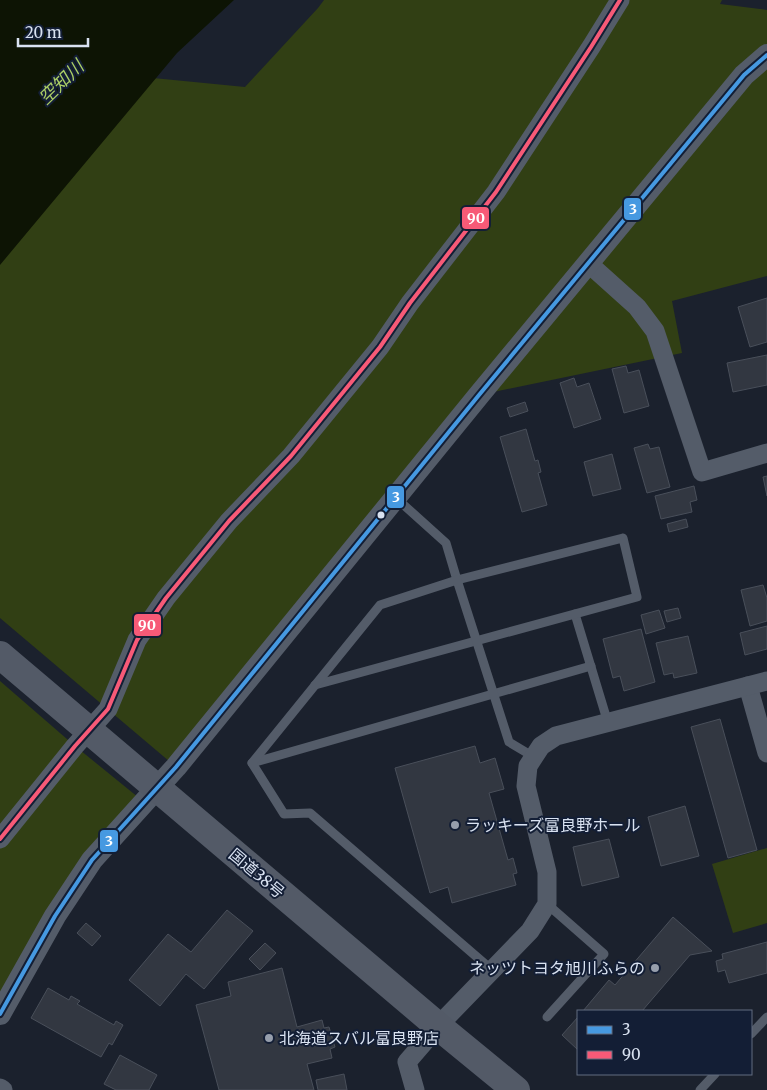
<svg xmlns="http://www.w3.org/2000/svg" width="767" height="1090" viewBox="0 0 767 1090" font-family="Merriweather,'Noto Sans JP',serif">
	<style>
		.green { fill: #313f14 }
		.water { fill: #0d1404 }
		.building { fill: #323741; stroke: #494f5a }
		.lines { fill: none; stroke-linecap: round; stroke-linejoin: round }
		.service { stroke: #545c69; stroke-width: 9 }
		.minor { stroke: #545c69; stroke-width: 19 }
		.tertiary { stroke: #545c69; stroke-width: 22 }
		.trunk { stroke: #535a67; stroke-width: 28 }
		.bus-1-casing { stroke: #131e35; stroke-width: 8 }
		.bus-2-casing { stroke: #131e35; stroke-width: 8 }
		.bus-1 { stroke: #4699e1; stroke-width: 4 }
		.bus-2 { stroke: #f75a77; stroke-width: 4 }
		.bus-dot { fill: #d9e2f1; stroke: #131e35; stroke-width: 2 }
		.poi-dot { fill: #969eac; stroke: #131e35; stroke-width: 2 }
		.labels { text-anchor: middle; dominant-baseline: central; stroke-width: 4; stroke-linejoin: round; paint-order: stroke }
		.poi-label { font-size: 16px; fill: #d9e2f1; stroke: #131e35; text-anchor: start }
		.street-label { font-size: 16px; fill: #d9e2f1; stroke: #131e35 }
		.water-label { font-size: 18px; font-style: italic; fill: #accf66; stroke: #131e35 }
		.line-badge { stroke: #131e35; stroke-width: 2 }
		.badge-label { font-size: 14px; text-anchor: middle; font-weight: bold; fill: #fff }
	</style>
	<rect width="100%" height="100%" fill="#1b212d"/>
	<g class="green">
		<polygon points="324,0 722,0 720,4 767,10 767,276 672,301 682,353 479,395 176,767 0,618 0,248 143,77 245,87 318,8"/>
		<polygon points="0,681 75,746 144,802 0,1014"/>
		<polygon points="767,848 767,923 733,933 712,864"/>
	</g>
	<polygon class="water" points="0,0 234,0 177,53 0,265"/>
	<g class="building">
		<polygon points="767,298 767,342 750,347 738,307"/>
		<polygon points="767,355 767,385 733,392 727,363"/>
		<polygon points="626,366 628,373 639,370 649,406 624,413 612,369"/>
		<polygon points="574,378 577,387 589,383 601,419 574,428 560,383"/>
		<polygon points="525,402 528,411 510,417 507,408"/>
		<polygon points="526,429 535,461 538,460 541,472 538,473 547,505 522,512 500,437"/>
		<polygon points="648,444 650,449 659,447 670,487 647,493 634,448"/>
		<polygon points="612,454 621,489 593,496 584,462"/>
		<polygon points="767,476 767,496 763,477"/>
		<polygon points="694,486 697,500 690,502 692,512 661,519 655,496"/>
		<polygon points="686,519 688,527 669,532 667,524"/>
		<polygon points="763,585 767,598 767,621 750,626 741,590"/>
		<polygon points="678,608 681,618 667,622 664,611"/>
		<polygon points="659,610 665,628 646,634 641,615"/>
		<polygon points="767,626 767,649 745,655 740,633"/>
		<polygon points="641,629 655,682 624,691 620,676 613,678 603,639"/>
		<polygon points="688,636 697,673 674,678 673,673 664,675 656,643"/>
		<polygon points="720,719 757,850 728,858 691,727"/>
		<polygon points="475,746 480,763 495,758 504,789 489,793 508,860 513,858 517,873 513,874 516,885 452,903 448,887 430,893 395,768"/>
		<polygon points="685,806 699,856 661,866 648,817"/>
		<polygon points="609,839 619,877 582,886 573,847"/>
		<polygon points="227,910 253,931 204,989 186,974 160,1006 129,980 168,934 191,952"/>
		<polygon points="673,917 712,951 690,955 642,1011 583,1011 609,980 615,985"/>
		<polygon points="86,923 101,936 92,946 77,933"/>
		<polygon points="767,942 767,973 729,983 725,970 718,972 716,961 723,959 722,954"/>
		<polygon points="265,943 276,953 260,970 249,959"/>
		<polygon points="282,968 297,1027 322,1020 324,1028 329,1027 335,1047 330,1049 332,1058 307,1064 314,1090 219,1090 196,1005 231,996 228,982"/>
		<polygon points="48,988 69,1000 71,996 80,1001 77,1004 114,1025 116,1021 123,1025 112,1045 109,1043 101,1057 31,1018"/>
		<polygon points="578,1017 578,1050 562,1035"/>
		<polygon points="120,1055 157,1075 149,1090 116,1090 104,1084"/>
		<polygon points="344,1074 347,1090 318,1090 316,1080"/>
	</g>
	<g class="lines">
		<g class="service">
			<polyline points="575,614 608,723"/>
			<polyline points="315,685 637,597 623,538 457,580 446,543 396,498"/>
			<polyline points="252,763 591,666"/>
			<polyline points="547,904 604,954 547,1017"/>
			<polyline points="492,970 310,813 284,814 252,763 380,605 457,580 509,742 534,757"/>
			<polyline points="751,1034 767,1017"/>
			<polyline points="700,1090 715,1074"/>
		</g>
		<g class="minor">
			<polyline points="588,263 637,307 655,331 702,472 767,453"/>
			<polyline points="748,686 767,753"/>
			<polyline points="0,839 75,746 108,709 137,640 166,598 229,521 291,456 380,347 410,303 496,192 591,47 620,0"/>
			<polyline points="0,1088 3,1090"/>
			<polyline points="415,1090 407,1062 438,1026 530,931 547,904 547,872 526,786 528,766 541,746 556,736 767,681"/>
		</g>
		<polyline class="tertiary" points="0,1014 55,916 92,860 176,767 479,395 744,75 767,55"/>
		<polyline class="trunk" points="0,655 438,1026 516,1090"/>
		<defs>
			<polyline id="bus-1" points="0,1014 55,916 92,860 176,767 479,395 744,75 767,55"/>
			<polyline id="bus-2" points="0,839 75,746 108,709 137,640 166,598 229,521 291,456 380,347 410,303 496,192 591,47 620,0"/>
		</defs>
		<use href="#bus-1" class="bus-1-casing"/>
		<use href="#bus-2" class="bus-2-casing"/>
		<use href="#bus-1" class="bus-1"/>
		<use href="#bus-2" class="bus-2"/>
	</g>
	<circle class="bus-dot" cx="381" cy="515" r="4.5"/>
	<g class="poi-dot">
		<circle cx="455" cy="825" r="5"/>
		<circle cx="655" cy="968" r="5"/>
		<circle cx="269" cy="1038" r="5"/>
	</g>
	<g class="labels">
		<g class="poi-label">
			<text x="465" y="825">ラッキーズ富良野ホール</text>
			<text x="645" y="968" text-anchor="end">ネッツトヨタ旭川ふらの</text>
			<text x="279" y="1038">北海道スバル富良野店</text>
		</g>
		<g class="street-label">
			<text transform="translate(257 873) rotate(40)">国道38号</text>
		</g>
		<g class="water-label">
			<text transform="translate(61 82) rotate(-44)">空知川</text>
		</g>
	</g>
	<g class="line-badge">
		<rect x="623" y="197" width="19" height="24" rx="5" fill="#4699e1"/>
		<rect x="461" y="206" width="29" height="24" rx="5" fill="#f75a77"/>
		<rect x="386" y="485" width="19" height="24" rx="5" fill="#4699e1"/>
		<rect x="133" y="613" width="29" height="24" rx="5" fill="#f75a77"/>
		<rect x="99" y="829" width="20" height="24" rx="5" fill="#4699e1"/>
	</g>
	<g class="badge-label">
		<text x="633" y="214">3</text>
		<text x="476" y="223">90</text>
		<text x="396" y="502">3</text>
		<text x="147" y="630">90</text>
		<text x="109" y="846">3</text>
	</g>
	<rect x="577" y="1010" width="175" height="65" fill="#131e35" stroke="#626c80"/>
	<rect x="587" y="1026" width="25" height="8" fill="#4699e1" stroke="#626c80"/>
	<text x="622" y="1035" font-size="15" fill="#d9e2f1">3</text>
	<rect x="587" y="1051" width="25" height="8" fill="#f75a77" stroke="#626c80"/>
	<text x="622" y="1060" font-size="15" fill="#d9e2f1">90</text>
	<path d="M18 38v8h70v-8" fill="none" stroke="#d9e2f1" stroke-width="2.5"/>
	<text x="25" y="38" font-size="15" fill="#d9e2f1" stroke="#131e35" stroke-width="4" paint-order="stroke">20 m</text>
</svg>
